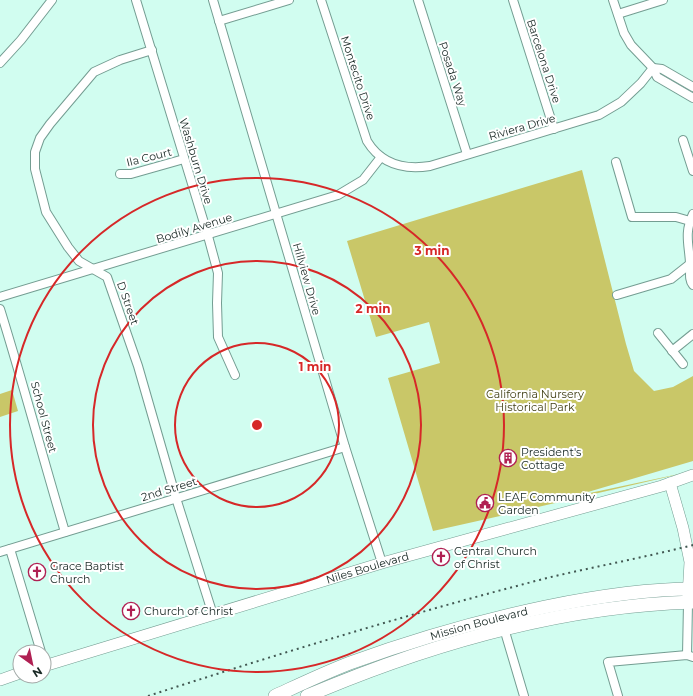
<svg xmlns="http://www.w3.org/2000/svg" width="693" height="696" viewBox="0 0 693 696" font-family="Montserrat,sans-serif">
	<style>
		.green { fill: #c9c768 }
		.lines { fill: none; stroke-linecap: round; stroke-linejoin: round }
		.street-casing { stroke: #749d92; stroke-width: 10 }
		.secondary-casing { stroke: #749d92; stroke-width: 12 }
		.primary-casing { stroke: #749d92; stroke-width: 14 }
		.street { stroke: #fff; stroke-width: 8 }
		.secondary { stroke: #fff; stroke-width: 11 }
		.primary { stroke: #fff; stroke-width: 13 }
		.rail { stroke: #425852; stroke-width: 2; stroke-dasharray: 2 4; stroke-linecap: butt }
		.ring { fill: none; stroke: #d62828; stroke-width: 2 }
		.labels { text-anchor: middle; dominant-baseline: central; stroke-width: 4; stroke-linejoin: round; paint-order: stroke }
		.street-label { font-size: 11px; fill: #172723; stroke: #fff }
		.park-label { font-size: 11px; fill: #403f14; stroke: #fff }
		.poi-label { font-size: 11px; fill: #172723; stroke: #fff; text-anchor: start }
		.centre { fill: #d62828; stroke: #fff; stroke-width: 2 }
		.ring-label { font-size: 12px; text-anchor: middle; font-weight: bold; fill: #d62828; stroke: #fff; stroke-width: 4; stroke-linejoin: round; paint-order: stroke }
	</style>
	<rect width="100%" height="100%" fill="#d1fdf0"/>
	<g class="green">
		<polygon points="582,170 626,344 634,371 654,391 673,387 693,376 693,461 571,497 693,471 525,510 500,516 433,531 388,378 440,363 429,322 376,337 347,241"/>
		<polygon points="12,390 18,411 0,417 0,394"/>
	</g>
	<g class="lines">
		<defs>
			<g id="street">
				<polyline points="136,0 208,236 218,273 217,303 218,337 235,375"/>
				<polyline points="213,0 345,447 382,563"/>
				<path d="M321,0l46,141c14,23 37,29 63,25l169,-51 22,-13 20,-19 12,-15"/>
				<polyline points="418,0 467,154"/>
				<polyline points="513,0 554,129"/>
				<polyline points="613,0 624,33 631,45 653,68 657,77 693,98"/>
				<polyline points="618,14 663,0"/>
				<polyline points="219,21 289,0"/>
				<polyline points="152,50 120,60 94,72 50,124 40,138 35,152 35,169 46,212 68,247 79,261 107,277 138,366 176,498 213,615"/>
				<polyline points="0,63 21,40 52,0"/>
				<polyline points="653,68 662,69 693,87"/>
				<polyline points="683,140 693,171"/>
				<polyline points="616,162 632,217 676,217 690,221"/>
				<polyline points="120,174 131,174 184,159"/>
				<path d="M693,214c-9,19 -4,30 -3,49 1,8 -2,16 3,22"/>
				<polyline points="617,295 671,279 690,264"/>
				<polyline points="0,297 338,195 363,180 381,157"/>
				<path d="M0,309c23,74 43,149 65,223"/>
				<polyline points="658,333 683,364"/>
				<polyline points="672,351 693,334"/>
				<polyline points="10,549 41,652"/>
				<polyline points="0,552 345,447"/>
				<polyline points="503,625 524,696"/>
				<polyline points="687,655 688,603"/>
				<polyline points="618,696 608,662 687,655 693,657"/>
			</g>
			<g id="secondary">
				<polyline points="670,483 683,528 690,562 688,596"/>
				<path id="s1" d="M44,666l338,-103 280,-77 31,-11"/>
				<polyline points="0,680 20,673"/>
			</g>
			<g id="primary">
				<path id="s2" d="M275,696c24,-11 49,-23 75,-33 63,-23 129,-42 195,-56 49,-10 98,-18 148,-18"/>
				<path d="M307,696c122,-52 253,-90 386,-94"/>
			</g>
		</defs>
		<use href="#street" class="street-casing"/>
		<use href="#secondary" class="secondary-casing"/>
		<use href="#primary" class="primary-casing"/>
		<use href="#street" class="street"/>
		<use href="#secondary" class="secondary"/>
		<use href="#primary" class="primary"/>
		<path class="rail" d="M148,696c133,-43 267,-84 403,-119 47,-11 95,-20 142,-32"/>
	</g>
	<g class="ring">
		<circle cx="257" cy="425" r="82"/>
		<circle cx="257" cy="425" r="164"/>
		<circle cx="257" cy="425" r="247"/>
	</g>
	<defs>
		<symbol id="building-ring" viewBox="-11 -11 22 22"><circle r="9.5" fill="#fff" stroke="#b02053" stroke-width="1.5"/><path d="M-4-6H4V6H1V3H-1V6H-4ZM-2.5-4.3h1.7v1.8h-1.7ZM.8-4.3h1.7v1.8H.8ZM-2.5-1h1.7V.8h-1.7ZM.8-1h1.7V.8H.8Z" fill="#b02053"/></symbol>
		<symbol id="civic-ring" viewBox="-11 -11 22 22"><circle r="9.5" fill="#fff" stroke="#b02053" stroke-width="1.5"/><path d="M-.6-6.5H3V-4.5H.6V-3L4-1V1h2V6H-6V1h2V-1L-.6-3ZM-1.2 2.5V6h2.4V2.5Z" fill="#b02053"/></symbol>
		<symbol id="church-ring" viewBox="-11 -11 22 22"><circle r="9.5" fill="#fff" stroke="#b02053" stroke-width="1.5"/><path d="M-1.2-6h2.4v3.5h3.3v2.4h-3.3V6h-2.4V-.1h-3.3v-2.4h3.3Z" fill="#b02053"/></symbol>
	</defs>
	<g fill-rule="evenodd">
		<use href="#building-ring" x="498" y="448" width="20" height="20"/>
		<use href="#civic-ring" x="475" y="493" width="20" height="20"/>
		<use href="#church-ring" x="431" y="547" width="20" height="20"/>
		<use href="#church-ring" x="27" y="562" width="20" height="20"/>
		<use href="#church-ring" x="121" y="601" width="20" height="20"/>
	</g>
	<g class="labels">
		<g class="street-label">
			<text transform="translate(544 61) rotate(72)">Barcelona Drive</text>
			<text transform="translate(453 74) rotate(72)">Posada Way</text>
			<text transform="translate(358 78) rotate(72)">Montecito Drive</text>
			<text transform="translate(522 127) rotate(-16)">Riviera Drive</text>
			<text transform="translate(149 157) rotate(-14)">Ila Court</text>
			<text transform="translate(196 161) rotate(73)">Washburn Drive</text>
			<text transform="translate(194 228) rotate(-17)">Bodily Avenue</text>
			<text transform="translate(307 279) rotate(74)">Hillview Drive</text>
			<text transform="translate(128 303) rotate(71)">D Street</text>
			<text transform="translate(44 417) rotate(75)">School Street</text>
			<text transform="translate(169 489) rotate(-17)">2nd Street</text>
			<text stroke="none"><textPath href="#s1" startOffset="338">Niles Boulevard</textPath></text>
			<text stroke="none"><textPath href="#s2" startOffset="217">Mission Boulevard</textPath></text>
		</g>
		<g class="park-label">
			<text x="535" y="394">California Nursery<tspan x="535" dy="13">Historical Park</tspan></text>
		</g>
		<g class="poi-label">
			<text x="521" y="452">President's<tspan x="521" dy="13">Cottage</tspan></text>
			<text x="498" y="497">LEAF Community<tspan x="498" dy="13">Garden</tspan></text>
			<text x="454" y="551">Central Church<tspan x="454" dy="13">of Christ</tspan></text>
			<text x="50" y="566">Grace Baptist<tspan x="50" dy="13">Church</tspan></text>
			<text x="144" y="611">Church of Christ</text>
		</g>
	</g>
	<circle cx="257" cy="425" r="6" class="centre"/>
	<g class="ring-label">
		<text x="432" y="255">3 min</text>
		<text x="373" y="313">2 min</text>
		<text x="315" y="371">1 min</text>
	</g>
	<g transform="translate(32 664) rotate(147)"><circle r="19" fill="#ffffff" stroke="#a2a9a7"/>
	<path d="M0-3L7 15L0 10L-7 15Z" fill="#b02053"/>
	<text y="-6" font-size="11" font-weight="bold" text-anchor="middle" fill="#172723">N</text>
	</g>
</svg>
